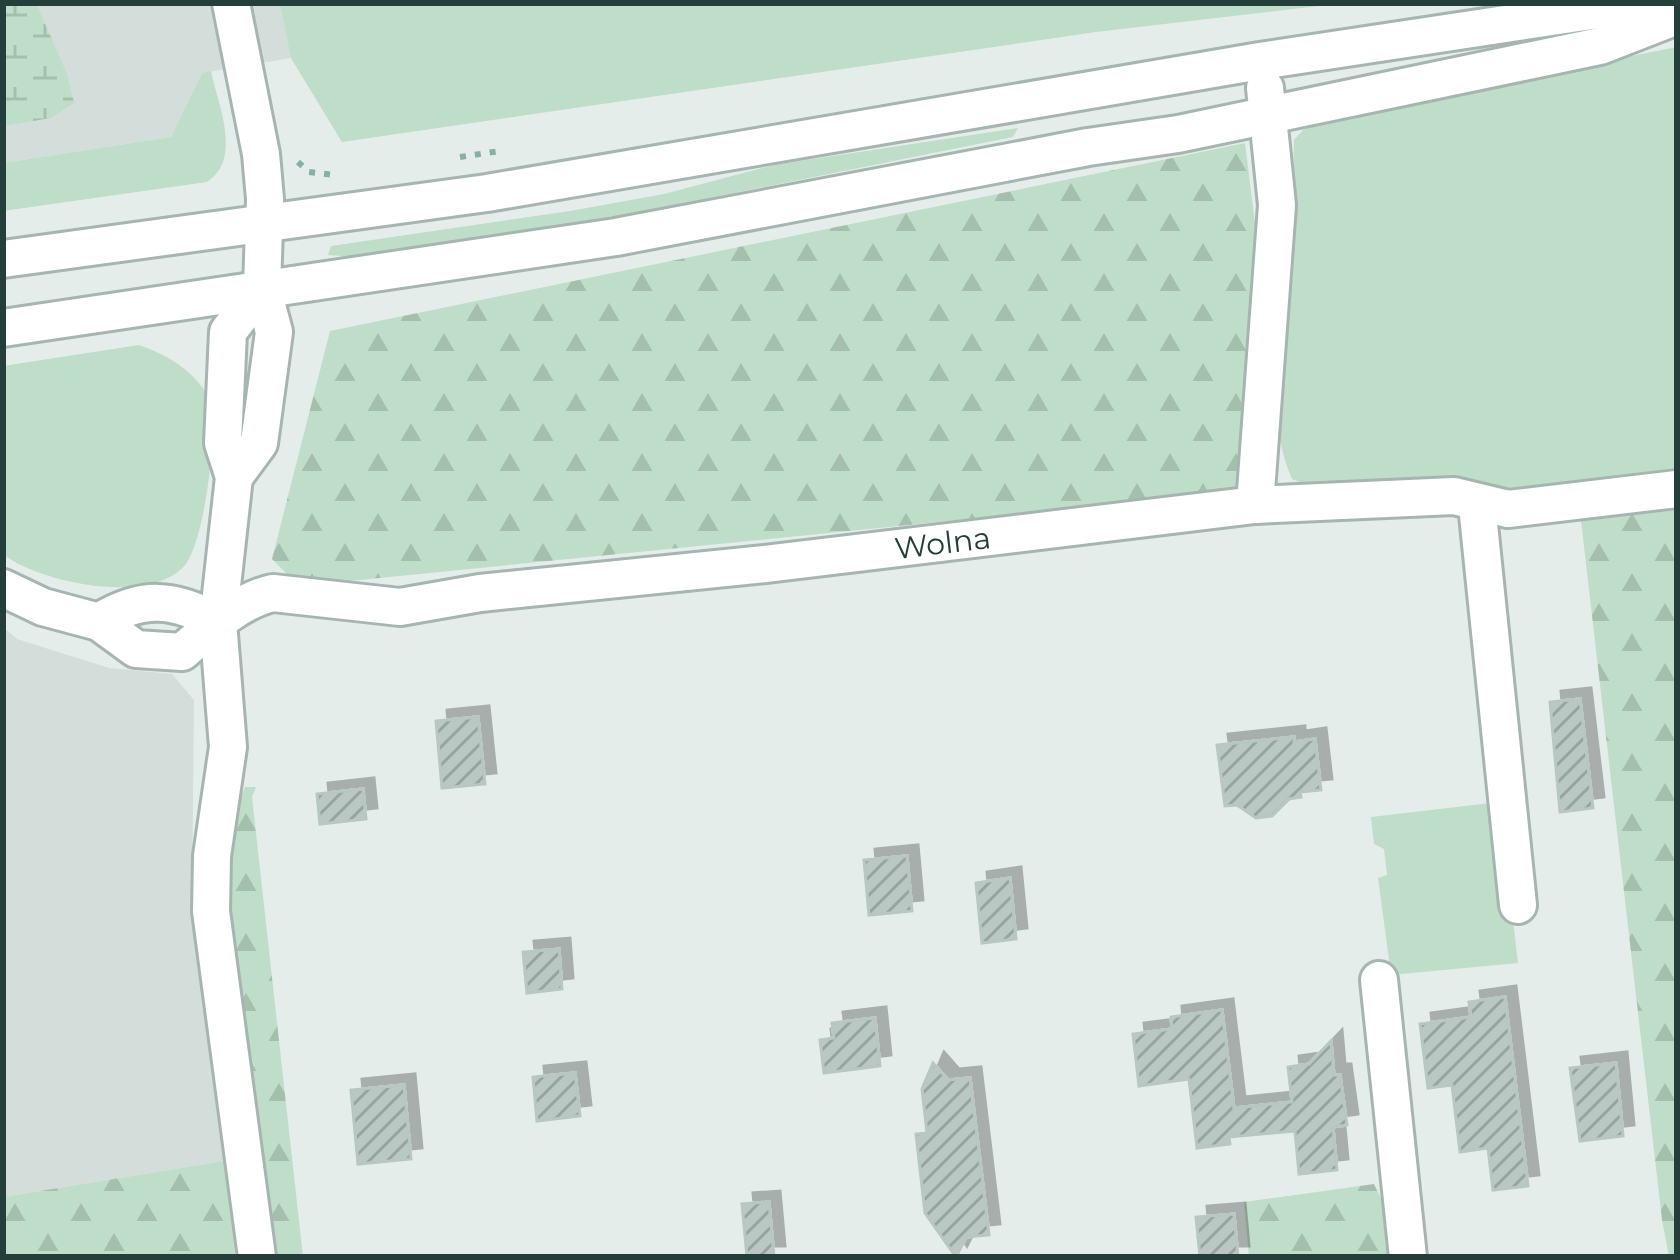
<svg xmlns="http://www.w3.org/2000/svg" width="1680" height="1260" viewBox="0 0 1680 1260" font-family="Montserrat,sans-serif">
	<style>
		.built { fill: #d3ddd9 }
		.grass { fill: #bfdec9 }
		.forest { fill: url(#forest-firs) }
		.wetland { fill: url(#wetland-marsh) }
		.building { fill: url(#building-hatch); stroke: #b7c7c1; stroke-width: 3; filter: url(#shadow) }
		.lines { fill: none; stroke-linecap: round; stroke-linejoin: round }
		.minor-casing { stroke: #a7b5b1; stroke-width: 42 }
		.path { stroke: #86b0a6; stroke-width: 6; stroke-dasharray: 6 9; stroke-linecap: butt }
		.minor { stroke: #fff; stroke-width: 36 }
		.labels { text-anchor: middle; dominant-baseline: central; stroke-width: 9; stroke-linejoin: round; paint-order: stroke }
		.street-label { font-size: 30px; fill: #243f39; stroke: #f5faf8 }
	</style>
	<defs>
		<pattern id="forest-firs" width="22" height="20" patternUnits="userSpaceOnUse" patternTransform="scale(3)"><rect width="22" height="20" fill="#bfdec9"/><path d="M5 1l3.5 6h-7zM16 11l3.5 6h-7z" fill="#a4c0ad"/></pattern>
		<pattern id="wetland-marsh" width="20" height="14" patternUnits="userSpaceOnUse" patternTransform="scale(3)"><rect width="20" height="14" fill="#bfdec9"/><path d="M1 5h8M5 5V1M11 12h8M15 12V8" fill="none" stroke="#a4c0ad"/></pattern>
		<pattern id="building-hatch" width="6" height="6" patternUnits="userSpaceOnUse" patternTransform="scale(3)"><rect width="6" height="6" fill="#bac8c3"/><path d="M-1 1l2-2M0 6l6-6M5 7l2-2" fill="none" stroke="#97a49f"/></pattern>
		<filter id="shadow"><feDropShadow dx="11" dy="-11" stdDeviation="0" flood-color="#0004"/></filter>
	</defs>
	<rect width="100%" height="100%" fill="#e5edea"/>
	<g class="built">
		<polygon points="3,3 1089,3 342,142 291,58 202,73 171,137 3,163"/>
		<polygon points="3,627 17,639 109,668 172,674 194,700 192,903 236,1159 3,1197"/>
	</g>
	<g class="grass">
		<polygon points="280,3 1344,3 1096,32 342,142 291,58"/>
		<path d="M1677,47v431l-117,18 -58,-7 -189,-1 -21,-9c-32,-71 -5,-162 -1,-237 2,-34 2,-68 3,-102l9,-10 45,-18z"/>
		<path d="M211,71c7,34 32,88 -4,111l-204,29v-48l168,-26 31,-64z"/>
		<polygon points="1018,128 1013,137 635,213 357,257 328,255 331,246 570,211 664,194 773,165"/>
		<path d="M139,345c26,9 53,24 67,48 15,27 -1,148 -21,172 -34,41 -146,18 -182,-11v-188z"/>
		<polygon points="1499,802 1518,963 1391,975 1378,878 1387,875 1384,849 1374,844 1371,817"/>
	</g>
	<g class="forest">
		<polygon points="1245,143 1258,247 1238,492 299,586 272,559 330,331"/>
		<polygon points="1673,502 1677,542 1677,1257 1669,1257 1662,1220 1580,512"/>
		<path d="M245,787h11l-4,10 51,460h-32c-9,-62 -18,-123 -27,-185 -13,-89 -35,-200 1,-285z"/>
		<polygon points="236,1159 247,1257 3,1257 3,1197"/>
		<polygon points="1374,1184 1391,1219 1396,1257 1249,1257 1244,1202"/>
	</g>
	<polygon class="wetland" points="3,3 36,3 67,74 74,103 51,118 3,126"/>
	<g class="building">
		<polygon points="1580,699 1593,808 1560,812 1550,702"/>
		<polygon points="478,717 485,784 442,788 436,721"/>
		<polygon points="1294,737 1294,742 1315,739 1321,790 1300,792 1301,797 1289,799 1272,816 1256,818 1237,805 1225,806 1217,745"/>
		<polygon points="363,789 366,819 320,824 317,794"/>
		<polygon points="907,856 912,911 869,915 864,860"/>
		<polygon points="1010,878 1016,939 982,943 976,883"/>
		<polygon points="559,949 562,989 527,993 523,952"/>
		<polygon points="1505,997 1528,1186 1493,1190 1488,1148 1460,1152 1452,1085 1428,1088 1420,1024 1471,1017 1469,1002"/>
		<polygon points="1222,1010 1234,1108 1292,1102 1288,1067 1309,1064 1331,1041 1334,1075 1340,1075 1347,1125 1333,1127 1337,1170 1299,1174 1295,1131 1229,1137 1230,1144 1197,1148 1189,1079 1139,1086 1133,1034 1172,1029 1171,1017"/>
		<polygon points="875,1018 880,1066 824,1073 820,1040 834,1038 832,1023"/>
		<polygon points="933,1063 948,1080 970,1078 989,1235 966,1237 956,1257 925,1213 916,1134 927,1133 922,1089"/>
		<polygon points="1616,1063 1623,1136 1580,1141 1570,1068"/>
		<polygon points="575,1073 580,1116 537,1121 533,1077"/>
		<polygon points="404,1085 411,1159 358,1164 351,1090"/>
		<polygon points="769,1202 774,1257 747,1257 742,1204"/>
		<polygon points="1234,1214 1238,1257 1200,1257 1196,1217"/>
	</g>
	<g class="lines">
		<defs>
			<g id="minor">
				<polyline points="231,3 261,154 265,199 262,287 274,332 259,443 234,477"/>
				<polyline points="3,259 487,193 1260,61 1598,10 1661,18"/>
				<polyline points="3,328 616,237 1088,147 1178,134 1600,46 1677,16"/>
				<polyline points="1255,505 1277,205 1265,88"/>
				<polyline points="1477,505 1518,905"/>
				<path id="s1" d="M3,588l40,19 56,15 37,27 46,3c26,-22 57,-52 91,-59l127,14 80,-14 285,-29 490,-59 199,-9 54,13 169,-20"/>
				<path d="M99,622c43,-27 75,-24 119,0"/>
				<polyline points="1379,980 1408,1257"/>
				<polyline points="257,1257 211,911 212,856 228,747 218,622 234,477 223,443 228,332 262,287"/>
			</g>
		</defs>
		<use href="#minor" class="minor-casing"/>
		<g class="path">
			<polyline points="460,157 500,151"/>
			<polyline points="298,162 309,172 334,175"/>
		</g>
		<use href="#minor" class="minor"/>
	</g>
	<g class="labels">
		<g class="street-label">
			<text stroke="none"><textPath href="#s1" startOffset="978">Wolna</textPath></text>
		</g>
	</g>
	<rect width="1680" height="1260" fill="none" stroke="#243f39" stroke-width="12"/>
</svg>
